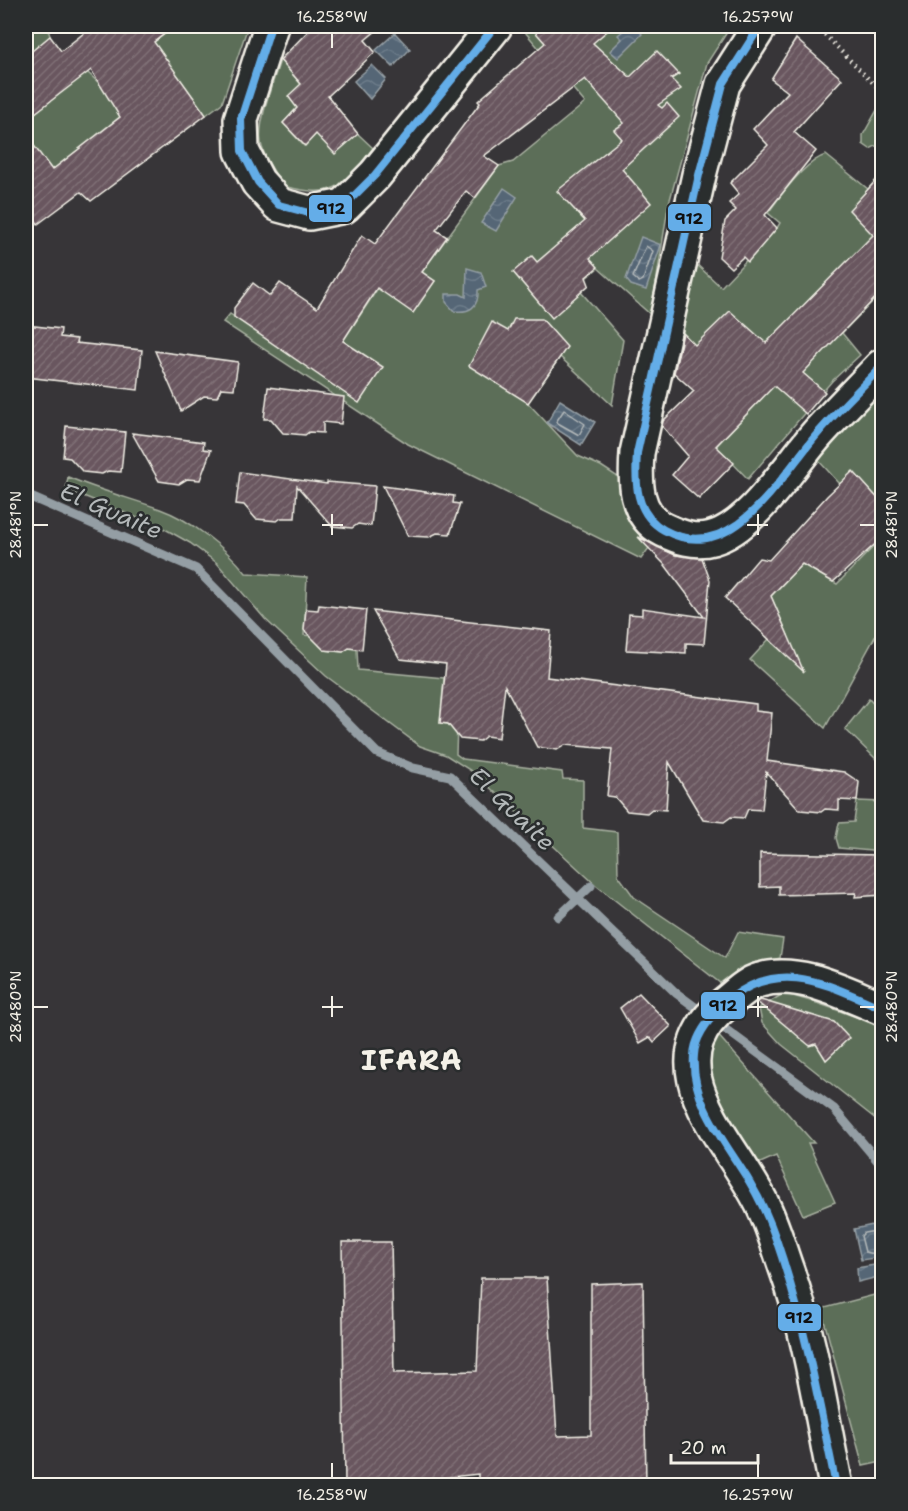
<svg xmlns="http://www.w3.org/2000/svg" width="908" height="1511" viewBox="0 0 908 1511" font-family="'Shantell Sans',sans-serif">
	<style>
		.green { fill: #5b6e58; stroke: #a8b0a0; stroke-width: 1.5 }
		.water { fill: url(#water-waves); stroke: #949ea4; stroke-width: 1.5 }
		.lines { fill: none; stroke-linecap: round; stroke-linejoin: round }
		.shore { stroke: #b4b9ba; stroke-width: 1.5 }
		.stream { stroke: #949ea4; stroke-width: 9 }
		.building { fill: url(#building-hatch); stroke: #f4f1e8; stroke-width: 1.5 }
		.street-casing { stroke: #f4f1e8; stroke-width: 38 }
		.path { stroke: #f4f1e8; stroke-width: 4; stroke-dasharray: 1.5 4.5; stroke-linecap: butt }
		.street { stroke: #2a2d2e; stroke-width: 33 }
		.bus-1-casing { stroke: #2a2d2e; stroke-width: 12 }
		.bus-1 { stroke: #64ade8; stroke-width: 8 }
		.ticks { fill: none; stroke: #f4f1e8; stroke-width: 2 }
		.labels { text-anchor: middle; dominant-baseline: central; stroke-width: 5; stroke-linejoin: round; paint-order: stroke }
		.water-label { font-size: 24px; font-style: italic; fill: #b4b9ba; stroke: #2a2d2e }
		.district-label { font-size: 28px; font-weight: bold; letter-spacing: 1.5px; fill: #f4f1e8; stroke: #2a2d2e }
		.line-badge { stroke: #2a2d2e; stroke-width: 2 }
		.pale-badge-label { font-size: 16px; text-anchor: middle; font-weight: bold; fill: #111 }
		.neatline { fill: none; stroke: #f4f1e8; stroke-width: 2 }
		.ticks-label { font-size: 15px; text-anchor: middle; fill: #f4f1e8 }
	</style>
	<defs>
		<pattern id="water-waves" width="16" height="10" patternUnits="userSpaceOnUse" patternTransform="scale(1.5)"><rect width="16" height="10" fill="#546676"/><path d="M0 5q4-4 8 0t8 0" fill="none" stroke="#6d7c8a"/></pattern>
		<pattern id="building-hatch" width="6" height="6" patternUnits="userSpaceOnUse" patternTransform="scale(1.5)"><rect width="6" height="6" fill="#69575f"/><path d="M-1 1l2-2M0 6l6-6M5 7l2-2" fill="none" stroke="#7f7076"/></pattern>
	</defs>
	<rect width="100%" height="100%" fill="#373538"/>
	<filter id="ink" filterUnits="userSpaceOnUse"><feTurbulence type="fractalNoise" baseFrequency=".0167" numOctaves="2"/><feDisplacementMap in="SourceGraphic" scale="12" xChannelSelector="R" yChannelSelector="G"/><feConvolveMatrix kernelMatrix="1 2 1 2 8 2 1 2 1" color-interpolation-filters="sRGB"/></filter>
	<g filter="url(#ink)">
		<g class="green">
			<polygon points="26,26 53,26 48,29 50,36 26,56"/>
			<polygon points="175,26 248,26 222,103 206,115 176,73 52,170 43,158 26,169 26,120 87,72 100,84"/>
			<polygon points="520,26 731,26 707,63 668,207 651,315 598,268 586,278 581,292 623,340 612,405 560,357 528,403 578,456 601,466 621,479 653,533 649,548 641,559 408,444 223,322 230,314 359,402 343,341 378,288 413,312 435,281 422,272 499,166 513,162 585,103"/>
			<path d="M280,60l21,24 -4,24 -14,15 21,23 12,-12h42l15,14c-30,40 -39,51 -90,38 -8,-13 -19,-28 -22,-43 -4,-21 13,-62 19,-83z"/>
			<polygon points="881,103 882,143 870,149 863,144 863,135"/>
			<path d="M826,155l42,34 14,-15v135l-8,-9 -32,33 18,22 -28,26 -84,98 -32,-33 31,-33 -36,-52 -34,-32 18,-66 26,24 56,-59 3,-5 -12,-10c12,-17 38,-53 58,-58z"/>
			<polygon points="882,386 882,503 853,472 840,484 818,460"/>
			<path d="M68,477c30,13 61,21 92,32 31,11 66,39 86,64l61,4 -3,58 16,2 -1,8 5,5 19,2 6,-4 8,1 1,21 86,8 -4,45 17,2 -1,29 7,5 99,13 1,7 20,1v48l34,4 1,43 16,22 91,61 13,-26 45,7 -3,19 -38,9 -22,16 -123,-97 -124,-114 -27,-17 -26,-9 -94,-70 -61,-57 -48,-56 -27,-20 -25,-14 -99,-40z"/>
			<polygon points="882,538 882,624 825,728 750,660 769,639 777,647 788,635 771,596 802,564 837,584"/>
			<polygon points="869,699 882,713 882,753 876,759 845,729"/>
			<polygon points="857,801 882,802 882,852 839,848 836,838 839,823 854,822"/>
			<path d="M783,994c34,6 66,22 99,32v98l-101,-80 -19,-21 -3,-15z"/>
			<path d="M716,1033l98,110h-6l27,59 -32,13 -27,-59 -18,8c-24,-40 -62,-83 -42,-131z"/>
			<polygon points="882,1293 882,1462 863,1466 821,1309"/>
		</g>
		<g class="water">
			<polygon points="629,26 635,26 642,34 618,58 610,51 622,39 618,35"/>
			<polygon points="395,33 410,49 393,67 376,50"/>
			<polygon points="372,65 386,79 370,99 354,81"/>
			<polygon points="504,188 517,197 496,231 481,223"/>
			<polygon points="641,237 661,245 646,290 631,285 626,279"/>
			<path d="M467,268l14,4 5,15 -8,3c1,17 -8,23 -24,21l-8,-9v-8h14l6,3z"/>
			<polygon points="560,400 595,422 581,445 547,423"/>
			<polygon points="882,1223 882,1276 858,1282 857,1268 875,1265 874,1258 861,1260 854,1229"/>
		</g>
		<g class="lines">
			<g class="shore">
				<polygon points="646,246 653,251 643,280 639,282 633,277"/>
				<polygon points="564,410 585,424 579,435 556,422"/>
				<polyline points="882,1230 864,1233 861,1236 865,1252 880,1255 882,1270"/>
			</g>
			<g class="stream">
				<polyline points="26,495 196,569 377,753 413,768 450,776 676,993 834,1109 882,1166"/>
				<polyline points="558,917 591,886"/>
			</g>
		</g>
		<g class="building">
			<polygon points="93,26 175,26 154,42 206,115 91,201 81,192 38,224 26,206 26,135 52,170 120,117 91,70 26,120 26,56 50,36 61,51"/>
			<polygon points="313,26 382,26 365,40 375,52 328,96 358,134 335,154 316,134 305,146 283,123 297,108 288,96 301,84 280,60"/>
			<polygon points="530,26 613,26 593,43 630,77 657,51 679,74 671,79 681,89 658,105 662,108 667,103 679,117 622,169 651,203 590,258 598,267 586,277 589,285 552,318 513,272 532,256 537,262 585,221 557,191 622,139 614,130 624,123 585,79 484,156 499,166 475,198 466,191 436,230 447,237 422,272 435,281 413,313 377,288 343,341 383,367 359,403 234,317 234,308 253,283 270,296 280,283 317,308 362,235 375,244 480,103 478,101 545,43"/>
			<polygon points="796,39 842,79 794,132 816,151 765,215 777,228 748,262 743,257 731,268 719,257 725,221 736,210 729,203 739,194 730,183 768,145 753,129 788,92 771,79"/>
			<polygon points="882,174 882,291 803,373 825,392 806,414 774,386 716,446 734,463 699,499 672,475 688,456 662,426 663,421 694,391 674,373 683,333 695,345 730,311 766,343 873,235 849,210"/>
			<polygon points="514,319 542,319 567,347 528,403 469,366 492,322 508,331"/>
			<polygon points="26,325 61,329 60,337 77,339 76,343 142,350 138,390 26,377"/>
			<polygon points="155,351 238,362 234,389 221,388 217,397 204,396 181,411"/>
			<polygon points="268,387 344,397 341,424 323,422 323,433 309,432 305,435 283,433 271,419 264,419"/>
			<polygon points="66,426 125,432 121,472 108,471 102,474 83,472 70,458 63,457"/>
			<polygon points="132,433 204,442 203,449 211,450 200,480 187,479 179,484 159,481"/>
			<polygon points="853,471 882,503 882,538 833,582 802,564 771,596 804,672 725,598 759,558 769,560 827,496"/>
			<polygon points="240,472 327,484 327,482 375,486 371,526 358,524 352,528 332,526 297,486 295,518 281,518 277,521 256,519 244,505 236,504"/>
			<polygon points="383,486 454,496 453,503 460,504 450,534 437,533 429,537 408,536"/>
			<polygon points="638,537 675,555 702,558 710,580 704,644 686,643 686,653 626,650 629,614 642,615 642,608 704,617 665,565"/>
			<polygon points="319,605 366,610 362,650 349,648 343,652 324,650 304,630 306,609 318,610"/>
			<polygon points="373,611 551,631 547,677 756,704 756,711 772,713 767,761 844,772 859,782 857,801 839,800 839,810 825,809 821,812 800,810 766,772 762,810 748,809 744,818 731,817 724,822 703,820 669,762 666,810 652,809 647,813 627,811 615,797 607,796 612,749 565,745 557,750 537,747 505,686 499,738 486,736 480,741 460,739 448,724 440,723 446,664 400,659"/>
			<polygon points="760,853 882,855 882,895 855,897 856,893 779,895 779,886 760,887"/>
			<polygon points="639,993 671,1026 654,1042 650,1037 640,1043 620,1008"/>
			<polygon points="761,1000 834,1022 849,1038 826,1060 816,1044 810,1046 757,1002"/>
			<polygon points="342,1242 391,1242 394,1373 477,1371 481,1278 547,1278 557,1436 591,1435 591,1284 643,1282 646,1485 478,1485 478,1474 396,1483 396,1485 345,1485"/>
		</g>
		<g class="lines">
			<defs>
				<g id="street">
					<polyline points="271,26 241,119 242,151 258,182 279,205 309,213 344,206 375,175 495,26"/>
					<path d="M760,26l-37,58 -24,91 -62,278c-2,28 -3,62 27,77 15,7 31,13 48,8 40,-10 80,-76 107,-106 20,-22 42,-44 63,-66"/>
					<path d="M836,1486c-15,-72 -25,-149 -50,-218 -7,-20 -13,-41 -22,-60 -30,-66 -119,-141 -38,-205 10,-8 22,-20 34,-23 40,-12 86,14 122,28"/>
				</g>
			</defs>
			<use href="#street" class="street-casing"/>
			<polyline class="path" points="816,26 882,92"/>
			<use href="#street" class="street"/>
			<defs>
				<g id="bus-1">
					<polyline points="271,26 241,119 242,151 258,182 279,205 309,213 344,206 375,175 495,26"/>
					<path d="M760,26l-37,58 -24,91 -62,278c-2,29 -2,61 27,77 69,38 117,-55 155,-98 20,-23 42,-44 63,-66"/>
					<path d="M836,1486c-17,-84 -32,-166 -60,-247 -7,-20 -16,-40 -27,-58 -23,-38 -59,-79 -55,-126 1,-22 20,-42 36,-56 52,-42 99,-13 152,9"/>
				</g>
			</defs>
			<use href="#bus-1" class="bus-1-casing"/>
			<use href="#bus-1" class="bus-1"/>
		</g>
	</g>
	<path class="ticks" d="M332,33v15M758,33v15M332,514v21M758,514v21M33,525h15M322,525h21M747,525h21M860,525h15M332,996v21M758,996v21M33,1007h15M322,1007h21M747,1007h21M860,1007h15M332,1463v15M758,1463v15"/>
	<g class="labels">
		<g class="water-label">
			<text transform="translate(111 511) rotate(23)">El Guaite</text>
			<text transform="translate(512 809) rotate(44)">El Guaite</text>
		</g>
		<g class="district-label">
			<text x="412" y="1060">IFARA</text>
		</g>
	</g>
	<g class="line-badge">
		<rect x="308" y="194" width="45" height="29" rx="6" fill="#64ade8"/>
		<rect x="667" y="203" width="45" height="29" rx="6" fill="#64ade8"/>
		<rect x="700" y="991" width="46" height="29" rx="6" fill="#64ade8"/>
		<rect x="777" y="1303" width="45" height="29" rx="6" fill="#64ade8"/>
	</g>
	<g class="pale-badge-label">
		<text x="331" y="214">912</text>
		<text x="689" y="224">912</text>
		<text x="723" y="1011">912</text>
		<text x="799" y="1323">912</text>
	</g>
	<rect width="908" height="1511" fill="none" stroke="#2a2d2e" stroke-width="66"/>
	<path d="M671 1454v9h87v-9" fill="none" stroke="#f4f1e8" stroke-width="3"/>
	<text x="680" y="1454" font-size="18" fill="#f4f1e8" stroke="#2a2d2e" stroke-width="4.5" paint-order="stroke">20 m</text>
	<rect x="33" y="33" width="842" height="1445" class="neatline"/>
	<g class="ticks-label">
		<text x="332" y="22">16.258°W</text>
		<text x="758" y="22">16.257°W</text>
		<text transform="translate(16 525) rotate(-90)" y="5">28.481°N</text>
		<text transform="translate(892 525) rotate(-90)" y="5">28.481°N</text>
		<text transform="translate(16 1007) rotate(-90)" y="5">28.480°N</text>
		<text transform="translate(892 1007) rotate(-90)" y="5">28.480°N</text>
		<text x="332" y="1500">16.258°W</text>
		<text x="758" y="1500">16.257°W</text>
	</g>
</svg>
